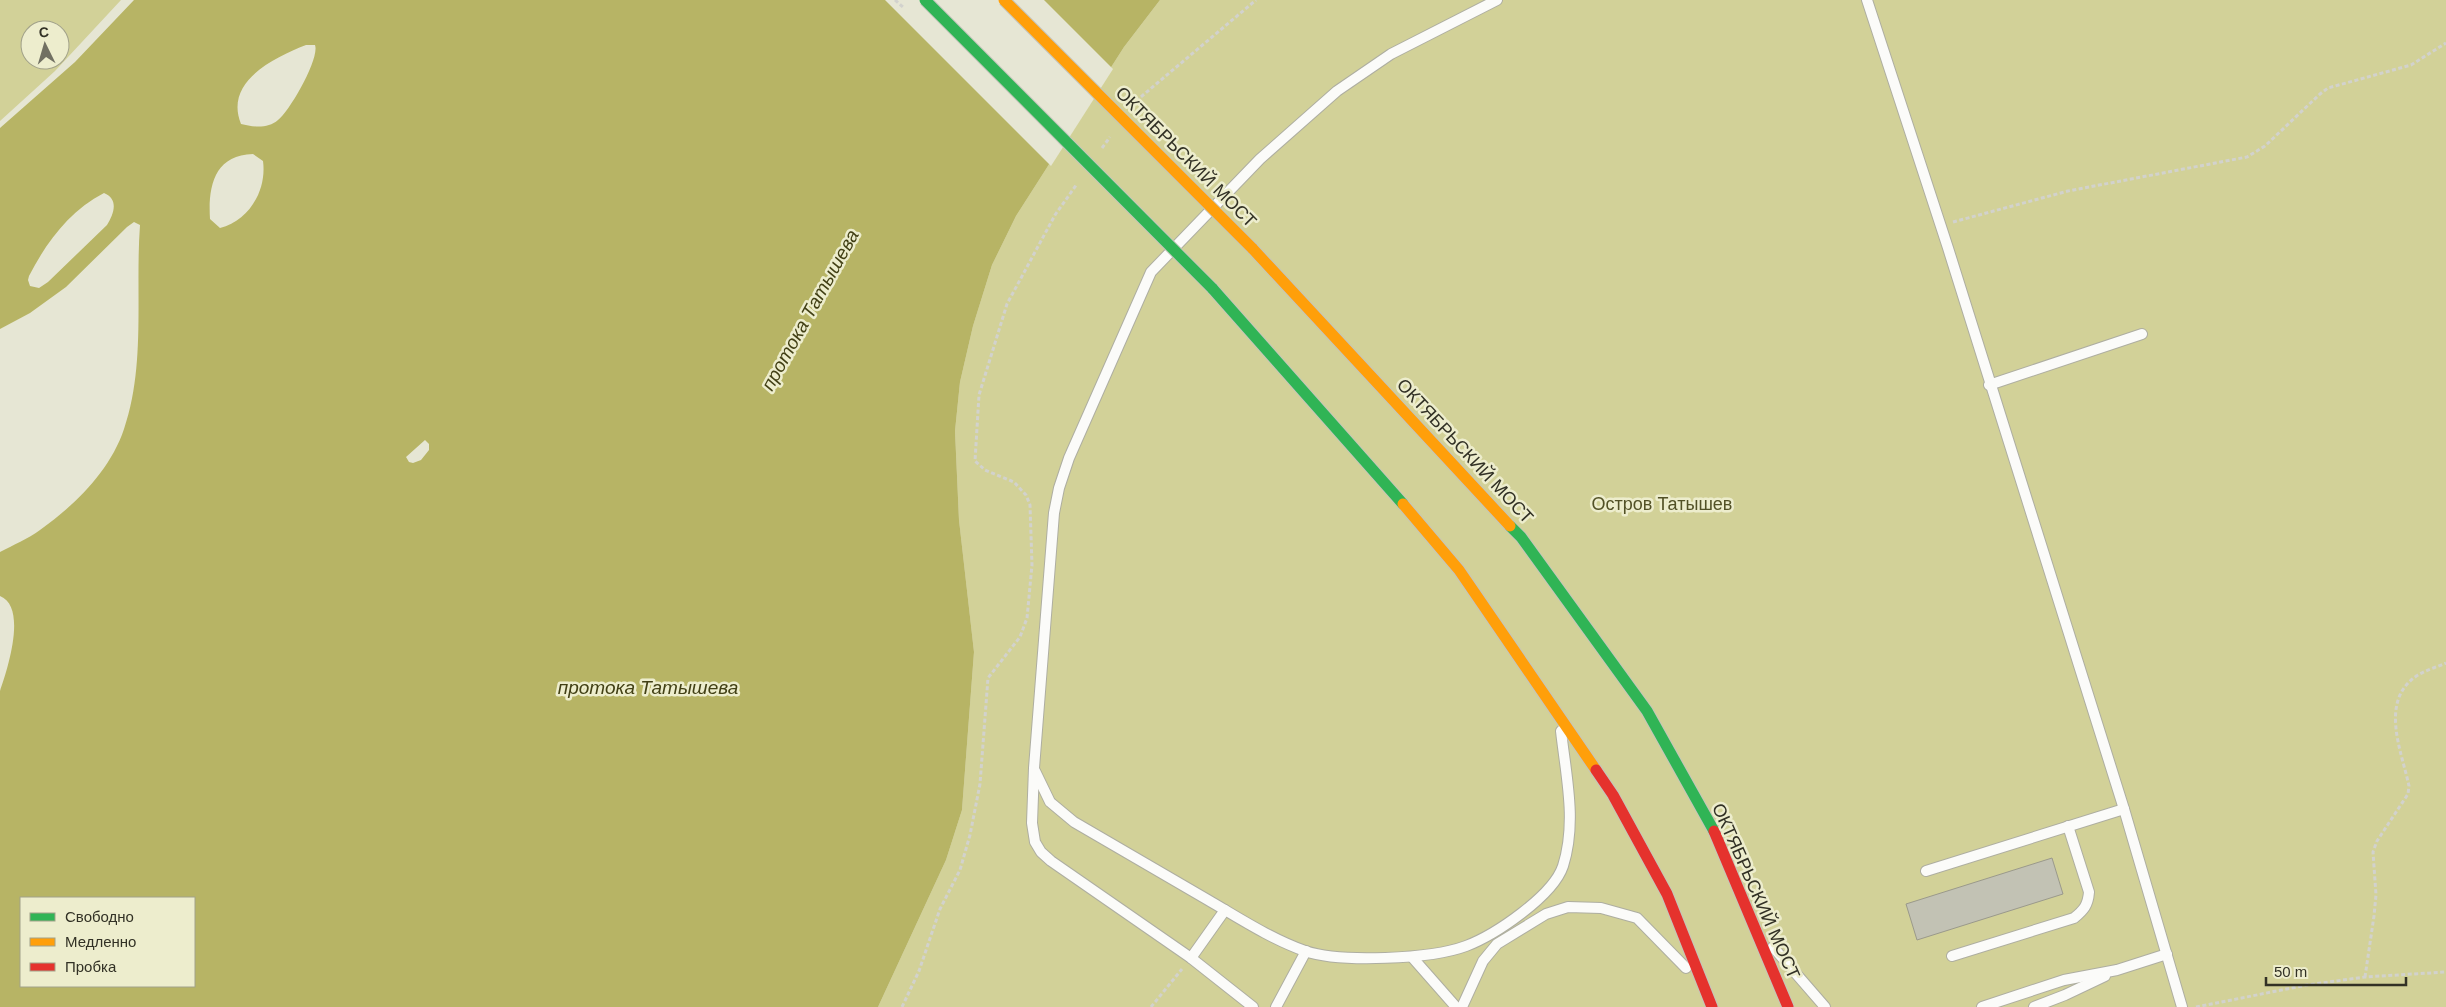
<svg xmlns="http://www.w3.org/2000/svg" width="2446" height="1007" viewBox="0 0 2446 1007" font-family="Helvetica,sans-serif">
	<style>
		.green { fill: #d2d198; fill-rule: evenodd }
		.water { fill: #b7b465; fill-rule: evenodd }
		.pier { fill: #e6e6d4 }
		.building { fill: #c2c2b4; stroke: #9a998b }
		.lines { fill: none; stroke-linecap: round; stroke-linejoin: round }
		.lane-casing { stroke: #aeaea1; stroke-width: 12 }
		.fast-casing { stroke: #c5c5bc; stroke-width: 13 }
		.slow-casing { stroke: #c5c5bc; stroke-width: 13 }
		.jam-casing { stroke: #c5c5bc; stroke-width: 13 }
		.path { stroke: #d2d2cd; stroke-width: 3; stroke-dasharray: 4 2.5; stroke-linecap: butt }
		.lane { stroke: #fbfbf9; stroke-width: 10 }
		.fast { stroke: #30b455; stroke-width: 11 }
		.slow { stroke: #ff9f0a; stroke-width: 11 }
		.jam { stroke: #e5322d; stroke-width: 11 }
		.fast-bridge-casing { stroke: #c5c5bc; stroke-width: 13; stroke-linecap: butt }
		.slow-bridge-casing { stroke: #c5c5bc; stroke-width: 13; stroke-linecap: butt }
		.path-bridge { stroke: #d2d2cd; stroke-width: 3; stroke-dasharray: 4 2.5; stroke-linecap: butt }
		.fast-bridge { stroke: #30b455; stroke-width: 11 }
		.slow-bridge { stroke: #ff9f0a; stroke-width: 11 }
		.labels { text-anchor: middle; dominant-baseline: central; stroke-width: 5; stroke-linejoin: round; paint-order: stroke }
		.street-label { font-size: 18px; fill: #323125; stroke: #ededcd }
		.park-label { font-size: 18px; fill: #525126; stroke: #ededcd }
		.water-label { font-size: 19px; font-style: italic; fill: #424015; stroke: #ededcd }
	</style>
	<rect width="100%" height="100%" fill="#e6e6d4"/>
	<g class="green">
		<path d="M0,0h121l-66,71 -55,50zM30,30h30v30h-30z"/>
		<polygon points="1160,0 2446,0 2446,1007 878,1007 946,860 962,810 974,652 959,520 955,431 960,382 973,326 992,265 1016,216 1124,47"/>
	</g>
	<path class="water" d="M134,0h1026l-36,47 -108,169 -24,49 -19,61 -13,56 -5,49 4,89 15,132 -12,158 -16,50 -68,147h-878v-316c7,-20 28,-84 0,-95v-44c13,-7 28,-13 40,-22 35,-25 70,-59 84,-101 22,-64 11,-137 16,-204l-6,-3 -7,5 -61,60 -36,26 -30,16v-201l75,-66zM306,45h9c5,13 -25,66 -37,75 -10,9 -25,7 -37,4 -17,-42 32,-66 65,-79zM253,154l10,7c4,29 -14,60 -43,67l-10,-9c-2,-32 4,-64 43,-65zM104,193c15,6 10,21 3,32l-59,57 -9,6 -9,-2 -2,-6 1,-4c17,-33 40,-65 75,-83zM425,440l4,4v6l-8,10 -8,3 -4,-1 -3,-5zM21,898h173v88h-173z"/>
	<polygon class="pier" points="885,0 1044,0 1113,69 1051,166"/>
	<polygon class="building" points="2052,858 2063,894 1917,940 1906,904"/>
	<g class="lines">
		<defs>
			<g id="lane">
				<polyline points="1867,0 1948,248 2124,809 2182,1007"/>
				<polyline points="1989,385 2142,334"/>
				<path d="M1035,771l15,31 24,20c45,26 89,52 134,78 31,18 63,39 97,51 35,12 126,8 161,-5 29,-11 87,-50 97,-80 14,-44 3,-90 -2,-135"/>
				<polyline points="1926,871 2124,809"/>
				<polyline points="1773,947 1825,1007"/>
				<path d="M1952,956l122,-38c10,-8 14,-13 15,-26l-21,-66"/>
				<polyline points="1412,957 1456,1007"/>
				<polyline points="1191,958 1225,910"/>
				<polyline points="1253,1007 1191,958 1051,861 1041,852 1035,842 1032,823 1034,768 1054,513 1059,488 1069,458 1151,272 1260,159 1337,91 1391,54 1497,0"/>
				<polyline points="1276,1007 1306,951"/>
				<polyline points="1462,1007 1483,961 1497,944 1546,914 1568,907 1601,908 1637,918 1686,968"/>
				<polyline points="1982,1007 2064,980 2117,970 2167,954"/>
				<polyline points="2034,1007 2065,995 2105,976"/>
			</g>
			<g id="fast">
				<polyline points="1212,288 1403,504"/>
				<polyline points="1510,526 1521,537 1647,711 1714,831"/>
			</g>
			<g id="slow">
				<polyline points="1252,248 1510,526"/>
				<polyline points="1403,504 1459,570 1596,770"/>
			</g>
			<g id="jam">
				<polyline points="1596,770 1613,795 1667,894 1712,1007"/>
				<polyline points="1714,831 1788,1007"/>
			</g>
		</defs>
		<use href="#lane" class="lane-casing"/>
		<use href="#fast" class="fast-casing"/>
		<use href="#slow" class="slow-casing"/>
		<use href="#jam" class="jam-casing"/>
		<g class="path">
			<polyline points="1136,101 1256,0"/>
			<polyline points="1102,148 1110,137"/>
			<polyline points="1953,222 2068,191 2247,157 2265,146 2320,94 2328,88 2411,65 2446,43"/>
			<path d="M2365,977l9,-61 2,-21 -3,-43 4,-11 31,-47 1,-8c-7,-34 -31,-86 9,-111 8,-5 19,-8 28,-12"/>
			<polyline points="902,1007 919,971 940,909 960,870 970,835 980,784 988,678 1020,637 1027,618 1032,565 1030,505 1026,495 1014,482 985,470 975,461 979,395 1007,304 1055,215 1077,184"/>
			<polyline points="1151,1007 1182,969"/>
			<polyline points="2196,1007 2307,985 2365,977 2446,972"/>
		</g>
		<use href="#lane" class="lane"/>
		<use href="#fast" class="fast"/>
		<use href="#slow" class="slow"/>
		<use href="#jam" class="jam"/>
		<defs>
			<polyline id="fast-bridge" points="925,0 1212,288"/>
			<polyline id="slow-bridge" points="1004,0 1252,248"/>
		</defs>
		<use href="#fast-bridge" class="fast-bridge-casing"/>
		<use href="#slow-bridge" class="slow-bridge-casing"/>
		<polyline class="path-bridge" points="895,0 904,8"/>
		<use href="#fast-bridge" class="fast-bridge"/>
		<use href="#slow-bridge" class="slow-bridge"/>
	</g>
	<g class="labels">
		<g class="street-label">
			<text transform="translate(1186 157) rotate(45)">ОКТЯБРЬСКИЙ МОСТ</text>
			<text transform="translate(1465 451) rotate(47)">ОКТЯБРЬСКИЙ МОСТ</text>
			<text transform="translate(1756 891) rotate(66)">ОКТЯБРЬСКИЙ МОСТ</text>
		</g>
		<g class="park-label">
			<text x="1662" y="504">Остров Татышев</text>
		</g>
		<g class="water-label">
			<text transform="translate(810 310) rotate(-61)">протока Татышева</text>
			<text x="648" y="687">протока Татышева</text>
		</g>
	</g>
	<rect x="20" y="897" width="175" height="90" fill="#ededcd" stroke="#a2a28a"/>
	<rect x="30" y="913" width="25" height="8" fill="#30b455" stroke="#a2a28a"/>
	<text x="65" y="922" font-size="15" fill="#323125">Свободно</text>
	<rect x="30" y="938" width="25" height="8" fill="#ff9f0a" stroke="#a2a28a"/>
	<text x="65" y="947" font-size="15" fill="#323125">Медленно</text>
	<rect x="30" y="963" width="25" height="8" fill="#e5322d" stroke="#a2a28a"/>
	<text x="65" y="972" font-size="15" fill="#323125">Пробка</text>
	<g transform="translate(45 45) rotate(355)"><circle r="24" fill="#ededcd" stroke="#a2a28a"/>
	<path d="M0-4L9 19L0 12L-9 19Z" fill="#717062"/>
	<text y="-8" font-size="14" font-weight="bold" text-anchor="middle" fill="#323125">С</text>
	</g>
	<path d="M2266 977v8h140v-8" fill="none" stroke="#323125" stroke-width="2.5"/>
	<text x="2274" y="977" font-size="15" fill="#323125" stroke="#ededcd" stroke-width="4" paint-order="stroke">50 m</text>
</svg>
